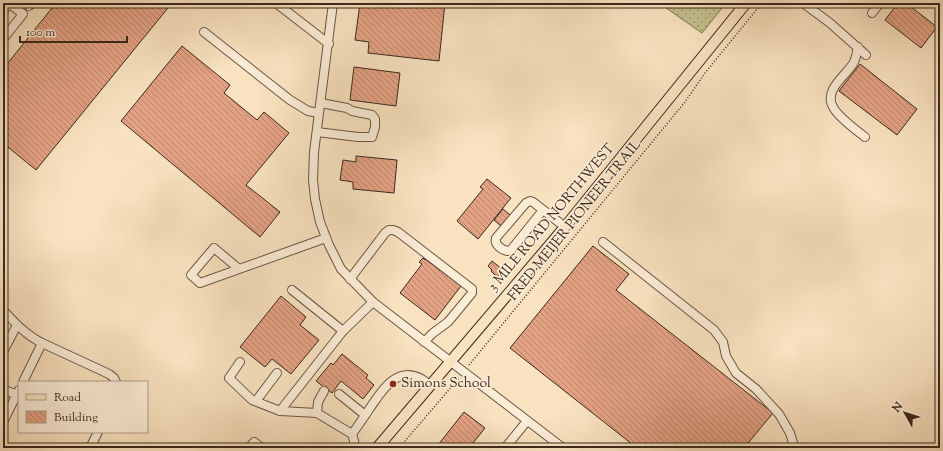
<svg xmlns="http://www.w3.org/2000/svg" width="943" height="451" viewBox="0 0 943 451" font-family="'Sorts Mill Goudy',serif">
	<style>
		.park { fill: url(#park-dots); stroke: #7f7556 }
		.building { fill: url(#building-back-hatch); stroke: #3a281e }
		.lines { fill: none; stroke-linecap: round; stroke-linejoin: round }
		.minor-casing { stroke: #6a5646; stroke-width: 10 }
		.major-casing { stroke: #3a281e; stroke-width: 12 }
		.path { stroke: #3a281e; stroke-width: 1.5; stroke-dasharray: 1 2; stroke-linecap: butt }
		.minor { stroke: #fbecd6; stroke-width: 8 }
		.major { stroke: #f9e2c0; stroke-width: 10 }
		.poi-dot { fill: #8f2418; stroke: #fbecd6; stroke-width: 1.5 }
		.labels { text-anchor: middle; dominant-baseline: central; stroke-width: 3.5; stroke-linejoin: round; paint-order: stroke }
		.street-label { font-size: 14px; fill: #3a281e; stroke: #fbecd6 }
		.poi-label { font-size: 14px; fill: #3a281e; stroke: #fbecd6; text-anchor: start }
	</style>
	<defs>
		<pattern id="park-dots" width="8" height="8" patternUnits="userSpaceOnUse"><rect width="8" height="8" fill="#c4c28e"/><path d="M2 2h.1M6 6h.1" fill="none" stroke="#a09e73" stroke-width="1.8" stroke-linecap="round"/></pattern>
		<pattern id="building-back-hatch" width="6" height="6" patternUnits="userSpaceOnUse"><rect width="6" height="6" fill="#e4a284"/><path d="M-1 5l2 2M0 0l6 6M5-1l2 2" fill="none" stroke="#ba846b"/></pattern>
	</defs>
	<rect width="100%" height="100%" fill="#f9e2c0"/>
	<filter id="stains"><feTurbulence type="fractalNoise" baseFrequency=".005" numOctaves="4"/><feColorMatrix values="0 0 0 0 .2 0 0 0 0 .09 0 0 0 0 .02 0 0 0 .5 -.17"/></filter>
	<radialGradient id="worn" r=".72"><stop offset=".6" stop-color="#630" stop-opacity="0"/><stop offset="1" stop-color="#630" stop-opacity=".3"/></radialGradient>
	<polygon class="park" points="659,3 726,3 702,33"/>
	<g class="building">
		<polygon points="56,3 172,3 36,170 3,143 3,69"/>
		<polygon points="360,3 445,3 439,61 368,53 369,42 355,40"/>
		<polygon points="898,3 906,3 937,27 921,48 885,20"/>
		<polygon points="182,46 230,85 224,93 257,120 264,112 289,133 246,185 280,212 260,237 121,121"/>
		<polygon points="860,64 917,109 897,135 839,91"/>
		<polygon points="354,67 400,73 396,106 350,100"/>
		<polygon points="356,156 397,160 394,193 353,189 353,182 340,180 343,160 356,162"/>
		<polygon points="487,179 511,198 478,239 457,221 483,189 480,187"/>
		<polygon points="503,209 510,215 501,226 494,220"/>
		<polygon points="593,246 629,274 616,290 773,413 744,448 637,448 510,348"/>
		<polygon points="423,258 425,260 425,259 461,286 435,320 400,293 422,264 419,262"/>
		<polygon points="492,261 503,270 497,277 491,271 492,270 488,266"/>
		<polygon points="281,296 306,317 300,325 319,340 291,374 272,359 265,367 240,347"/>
		<polygon points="342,354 368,375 366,378 374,385 363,399 341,381 332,393 316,381 331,363 333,365"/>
		<polygon points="464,412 485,428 469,448 442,448 438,445"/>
	</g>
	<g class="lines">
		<defs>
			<g id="minor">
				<polyline points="26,3 29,6 32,3"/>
				<polyline points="276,3 329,44"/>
				<polyline points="333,3 314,152 313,180 315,199 320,222 329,245 341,269 373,302 563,448"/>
				<polyline points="803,3 830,23 866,55"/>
				<polyline points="3,11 10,3"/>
				<polyline points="872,13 880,3"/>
				<polyline points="204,32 290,100 308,111 319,113"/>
				<polyline points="3,39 23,14 9,3"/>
				<path d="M858,47c-1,5 -2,11 -4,15 -7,13 -31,28 -21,45 5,10 23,23 32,30"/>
				<polyline points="317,132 358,137 372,137 375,127 375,119 372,115 352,111 347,108 321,103"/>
				<path d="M543,210l-32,40 -3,1c-6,-1 -14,-6 -12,-13l30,-35 4,-2 3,1 32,25"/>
				<polyline points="603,242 714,330 723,342 726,356 736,373 756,389 779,414 790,433 794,446 794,448"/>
				<polyline points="239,269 214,248 191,275 200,283 326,238"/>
				<polyline points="350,279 385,233 389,230 393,230 398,232 472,289 472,293 448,322 433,333 424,342"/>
				<polyline points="292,290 343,331"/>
				<path d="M3,310c12,13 23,25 39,33l67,31 5,4 2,4"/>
				<polyline points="3,352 17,325"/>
				<polyline points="240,362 229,378 252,400 280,411 317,413 352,434"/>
				<polyline points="23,382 42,343"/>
				<polyline points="3,389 17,395"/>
				<polyline points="339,394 365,415"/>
				<polyline points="256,401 277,373"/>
				<polyline points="280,411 343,331 373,302"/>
				<polyline points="317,413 318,402 324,391"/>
				<polyline points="3,422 19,390"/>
				<polyline points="90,448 98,432"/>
				<polyline points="249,448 254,442 262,448"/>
				<path d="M356,448l-4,-14c6,-8 12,-17 18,-26 11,-16 26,-42 50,-30 4,2 7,5 10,8"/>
				<polyline points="505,448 527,421"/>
			</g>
			<polyline id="major" points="377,448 565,227 746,3"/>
		</defs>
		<use href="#minor" class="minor-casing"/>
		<use href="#major" class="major-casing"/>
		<g class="path">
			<polyline points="469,365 685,102 705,73 762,3"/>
			<polyline points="399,448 459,378"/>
		</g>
		<use href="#minor" class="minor"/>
		<use href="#major" class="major"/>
	</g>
	<circle class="poi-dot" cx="393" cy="384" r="4"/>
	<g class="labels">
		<g class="street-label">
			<text transform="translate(552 218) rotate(-50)">3 MILE ROAD NORTHWEST</text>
			<text transform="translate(575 221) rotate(-51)">FRED MEIJER PIONEER TRAIL</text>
		</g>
		<g class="poi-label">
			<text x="401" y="384">Simons School</text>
		</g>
	</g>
	<rect width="943" height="451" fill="none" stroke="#f9e2c0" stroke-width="16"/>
	<rect x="4" y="4" width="935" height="443" fill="none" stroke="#3a281e" stroke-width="2"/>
	<rect x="8" y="8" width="927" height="435" fill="none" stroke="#3a281e"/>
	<rect x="18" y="381" width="130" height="52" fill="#fbecd6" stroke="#ae9e8c"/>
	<rect x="26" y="394" width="20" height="6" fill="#f9e2c0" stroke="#ae9e8c"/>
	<text x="54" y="401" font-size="12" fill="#3a281e">Road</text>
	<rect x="26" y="411" width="20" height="12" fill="url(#building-back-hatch)" stroke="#ae9e8c"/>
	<text x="54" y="421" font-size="12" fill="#3a281e">Building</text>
	<g transform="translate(905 413) rotate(309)" stroke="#fbecd6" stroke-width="3" paint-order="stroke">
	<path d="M0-3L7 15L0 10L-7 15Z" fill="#3a281e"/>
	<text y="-6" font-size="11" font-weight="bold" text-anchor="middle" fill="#3a281e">N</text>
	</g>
	<path d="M20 36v6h107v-6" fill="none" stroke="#3a281e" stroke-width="2"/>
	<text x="26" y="36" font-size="12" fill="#3a281e" stroke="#fbecd6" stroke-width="3" paint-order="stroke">100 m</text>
	<rect width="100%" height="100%" filter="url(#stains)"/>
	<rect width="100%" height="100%" fill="url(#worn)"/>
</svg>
